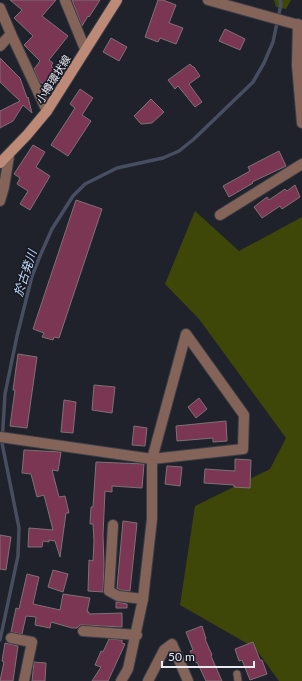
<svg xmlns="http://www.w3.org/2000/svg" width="302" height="681" viewBox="0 0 302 681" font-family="Lato,'Noto Sans JP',sans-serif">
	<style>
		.green { fill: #3f4708 }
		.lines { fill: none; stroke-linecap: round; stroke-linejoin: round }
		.stream { stroke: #464e60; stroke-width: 3.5 }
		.building { fill: #7a3652; stroke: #7f7176 }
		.lane-casing { stroke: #3b3e47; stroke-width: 9 }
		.street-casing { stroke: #3b3e47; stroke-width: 12 }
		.secondary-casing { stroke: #3b3e47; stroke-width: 12 }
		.lane { stroke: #846458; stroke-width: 7 }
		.street { stroke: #846458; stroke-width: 10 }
		.secondary { stroke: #bc8a76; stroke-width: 10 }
		.labels { text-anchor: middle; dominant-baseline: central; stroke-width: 3; stroke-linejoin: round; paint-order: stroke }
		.street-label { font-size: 11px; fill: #eaebf2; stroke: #161822 }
		.water-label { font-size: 12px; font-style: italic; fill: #c3dffe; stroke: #161822 }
	</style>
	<rect width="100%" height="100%" fill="#1f222b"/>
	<g class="green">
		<polygon points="274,0 291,0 286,9 276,7"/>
		<polygon points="195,211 239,251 302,217 302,681 279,681 255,648 180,605 195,506 270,469 286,438 199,319 165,284"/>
	</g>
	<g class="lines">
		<polyline class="stream" points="0,640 18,556 19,528 2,443 5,394 17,336 32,276 40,256 52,229 73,196 85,184 117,168 163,158 179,151 194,139 253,82 264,63 273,42 281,4 280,0"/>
	</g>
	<g class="building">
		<polygon points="10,0 56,0 42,16 68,36 49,60 53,63 51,66 55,69 44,84 40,82 34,69 40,61 24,45 33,36 14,18 22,10"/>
		<polygon points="72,0 100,0 89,17 88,16 82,26"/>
		<polygon points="158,0 163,0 176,5 169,23 183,28 176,44 160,38 158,42 145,37"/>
		<polygon points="225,29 245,39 240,50 219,41"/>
		<polygon points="111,38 127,47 119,61 103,52"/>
		<polygon points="0,58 20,78 27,98 28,97 32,113 23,105 13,121 0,128 0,111 20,101 0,82"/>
		<polygon points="190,64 193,67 194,67 200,76 189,84 202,102 195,107 178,86 175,89 168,80"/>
		<polygon points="80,89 93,98 82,115 91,121 68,156 51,145 75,108 70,104"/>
		<polygon points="151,99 164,112 152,123 141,124 134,116"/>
		<polygon points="33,145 45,152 36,167 50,176 30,210 20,204 28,191 17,184 20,178 14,174"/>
		<polygon points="279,151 286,166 252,182 253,183 229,197 223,186 250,171 248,167"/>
		<polygon points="295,185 300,197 282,209 280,206 262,218 254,207 267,197 269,200 285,189 287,191"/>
		<polygon points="76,200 102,209 59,338 54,337 53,340 42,337 44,333 33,329"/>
		<polygon points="18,354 37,357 27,428 10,426 15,390 13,390"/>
		<polygon points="94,385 115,387 112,413 92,410"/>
		<polygon points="199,398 207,409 196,418 188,407"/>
		<polygon points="64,400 76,402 73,433 61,432"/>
		<polygon points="226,421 227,441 213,442 213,438 177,441 176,426"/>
		<polygon points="134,426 147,428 145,446 132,445"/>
		<polygon points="24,450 61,452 58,471 52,470 59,497 65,496 69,513 66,513 60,557 55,541 49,540 49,542 43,541 42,547 28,547 29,528 53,530 44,495 37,497 31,474 22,473"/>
		<polygon points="235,459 251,460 250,488 234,487 234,485 204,483 205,469 235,471"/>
		<polygon points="96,462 144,464 142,488 112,486 112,492 105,491 103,535 104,565 103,592 88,591 89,560 93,561 94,541 93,524 90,524 91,507 93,507"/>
		<polygon points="167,466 182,467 180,486 165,484"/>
		<polygon points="123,521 137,523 130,591 120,590 117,588"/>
		<polygon points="0,535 11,537 6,570 0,569"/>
		<polygon points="53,570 68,574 63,592 48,587"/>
		<polygon points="27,574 39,577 33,604 60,610 63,594 90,598 87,612 89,612 89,614 122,613 122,627 83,625 80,625 77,628 72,628 51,622 50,628 35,625 36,617 26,616 22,634 11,632 16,608 19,609"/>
		<polygon points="116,602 127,604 127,608 116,608"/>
		<polygon points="202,626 206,639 205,639 212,655 211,656 222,681 206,681 197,662 196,663 190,651 193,650 186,632"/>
		<polygon points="109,639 122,640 122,643 125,644 108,681 92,681 101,667 95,665 101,651 103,652"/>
		<polygon points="253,642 260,660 262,660 267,674 250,680 242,660 239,661 235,649"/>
		<polygon points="5,643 18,646 13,681 0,681 4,662 2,661"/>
		<polygon points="34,662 46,663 45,681 32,681"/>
	</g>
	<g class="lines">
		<defs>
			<polyline id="lane" points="237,674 238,681"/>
			<g id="street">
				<polyline points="65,0 85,49"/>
				<polyline points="208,0 302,26"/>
				<polyline points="0,8 11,34 47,111"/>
				<polyline points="298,24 297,65 302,123"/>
				<polyline points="0,46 11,34"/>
				<polyline points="0,201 4,187 9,156"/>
				<polyline points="220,215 302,164"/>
				<polyline points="0,437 152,459 243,449 244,415 186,334 152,459 152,519 143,599 128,669 121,681"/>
				<polyline points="113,525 109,591 118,596 143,599"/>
				<polyline points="83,631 137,635"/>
				<polyline points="11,638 32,642 24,681"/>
				<polyline points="148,681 164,650 172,644 188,681"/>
			</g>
			<polyline id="secondary" points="0,163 27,135 47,111 117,0"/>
		</defs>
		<use href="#lane" class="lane-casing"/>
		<use href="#street" class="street-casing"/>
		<use href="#secondary" class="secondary-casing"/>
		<use href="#lane" class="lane"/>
		<use href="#street" class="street"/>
		<use href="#secondary" class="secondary"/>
	</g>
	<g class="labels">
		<g class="street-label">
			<text transform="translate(53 79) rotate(-58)">小樽環状線</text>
		</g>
		<g class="water-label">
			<text transform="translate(25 273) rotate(-72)">於古発川</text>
		</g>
	</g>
	<path d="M162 661v6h92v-6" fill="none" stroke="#eaebf2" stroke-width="2"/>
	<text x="168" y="661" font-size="12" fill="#eaebf2" stroke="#161822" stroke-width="3" paint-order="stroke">50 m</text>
</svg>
